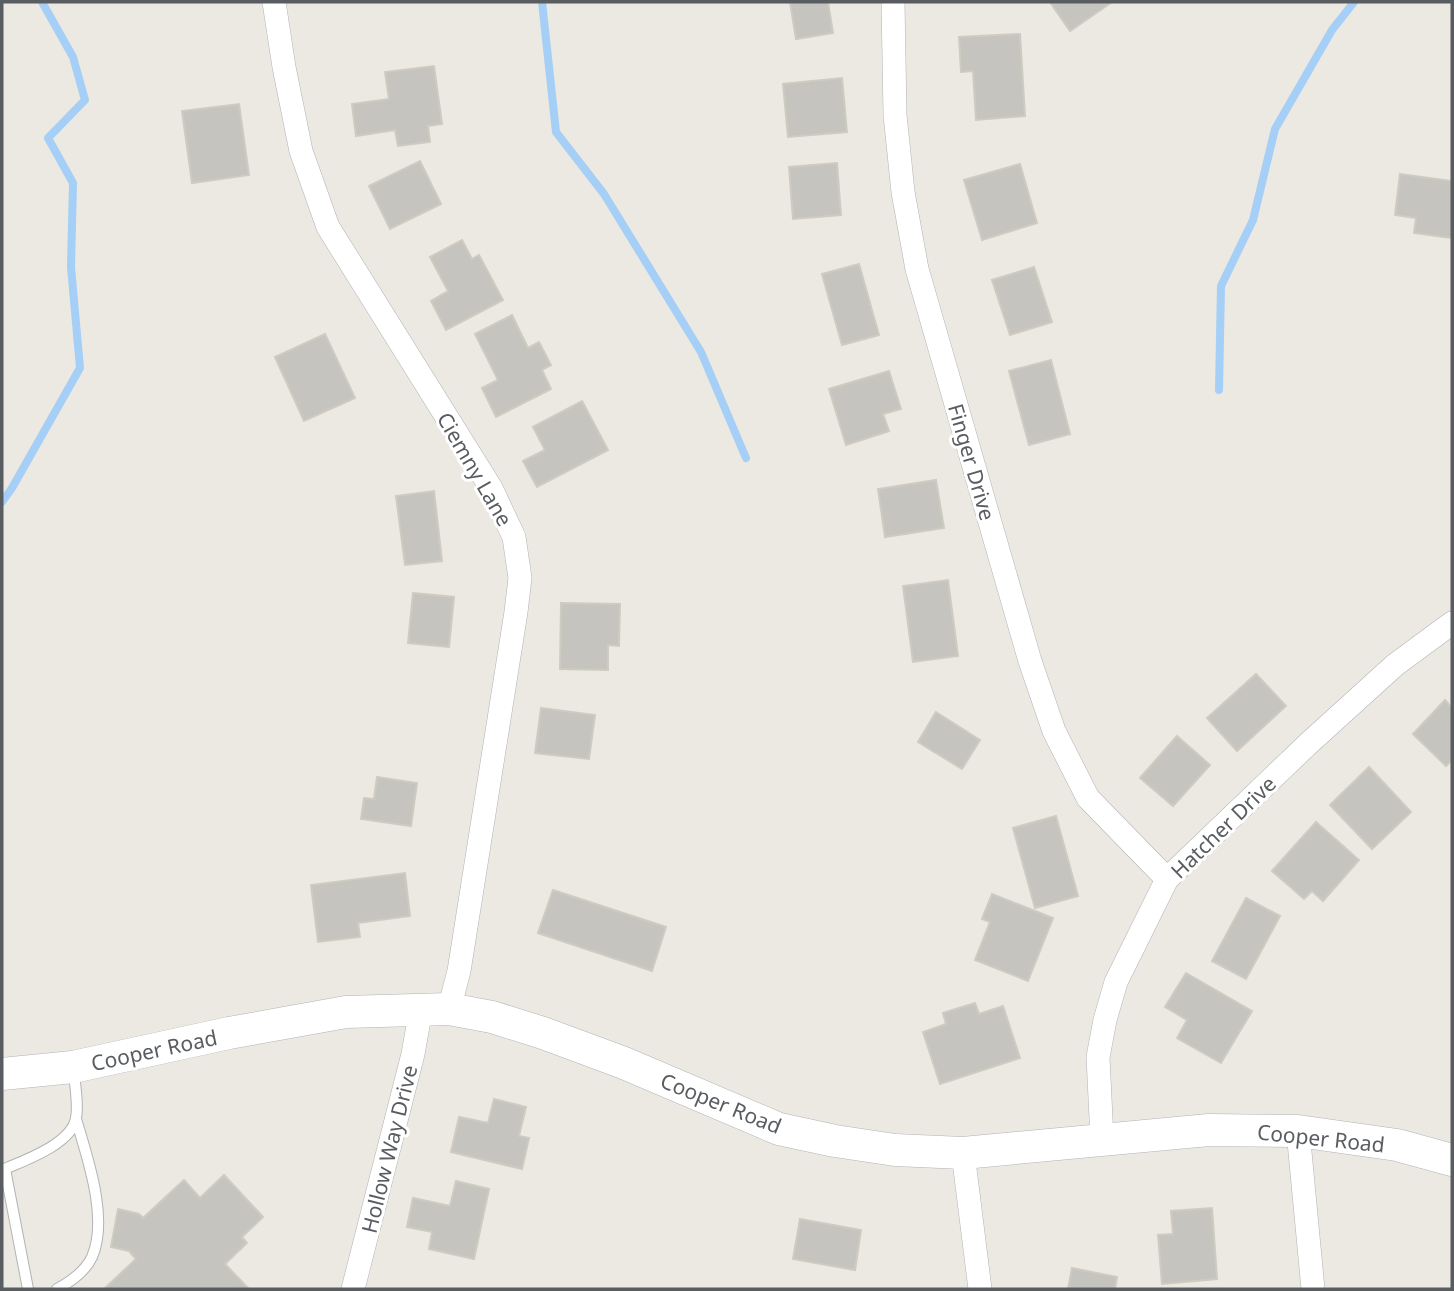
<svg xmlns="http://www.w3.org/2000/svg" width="1454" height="1291" viewBox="0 0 1454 1291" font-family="'Noto Sans',sans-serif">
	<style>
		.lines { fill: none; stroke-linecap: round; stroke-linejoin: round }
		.stream { stroke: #a5cff6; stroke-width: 8 }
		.building { fill: #c6c4be; stroke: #cfcbc0; stroke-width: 2 }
		.lane-casing { stroke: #b1b3b7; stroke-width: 12 }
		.street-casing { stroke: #b1b3b7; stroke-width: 24 }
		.secondary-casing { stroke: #b0b3b7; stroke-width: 33 }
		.lane { stroke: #fff; stroke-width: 10 }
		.street { stroke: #fff; stroke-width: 23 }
		.secondary { stroke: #fff; stroke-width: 32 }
		.labels { text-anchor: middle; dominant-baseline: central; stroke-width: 6; stroke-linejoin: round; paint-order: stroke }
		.street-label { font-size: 21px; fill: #595c60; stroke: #fff }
	</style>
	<rect width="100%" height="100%" fill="#ebe9e1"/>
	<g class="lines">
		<g class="stream">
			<polyline points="542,2 556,132 604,194 701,352 746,458"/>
			<polyline points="1219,390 1221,286 1253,220 1275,129 1332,30 1354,2"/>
			<polyline points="2,502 12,488 80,368 71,267 73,183 48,138 85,100 73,57 42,2"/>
		</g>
	</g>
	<g class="building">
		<polygon points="790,2 828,2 833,33 796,39"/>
		<polygon points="1050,2 1112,2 1070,31"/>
		<polygon points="1020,34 1025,116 976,120 973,71 961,72 959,37"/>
		<polygon points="434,66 442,124 428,126 430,142 398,146 395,130 356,136 352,104 389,99 385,72"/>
		<polygon points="842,78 847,132 788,137 783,84"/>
		<polygon points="239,104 249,175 192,183 182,111"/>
		<polygon points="420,161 441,204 390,229 369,186"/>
		<polygon points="837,163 841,215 793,219 789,167"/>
		<polygon points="1020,164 1037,223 982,240 964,180"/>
		<polygon points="1400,174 1452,181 1452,238 1414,233 1416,218 1395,215"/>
		<polygon points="462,240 472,259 479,255 503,300 446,330 431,301 448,291 430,257"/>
		<polygon points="859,264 879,335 842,345 822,274"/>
		<polygon points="1034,267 1052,322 1010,335 992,280"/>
		<polygon points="512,315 528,348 539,342 551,365 542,370 551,389 496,417 482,388 498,380 475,334"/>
		<polygon points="325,334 355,398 304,421 275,357"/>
		<polygon points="1051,360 1070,434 1029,445 1009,371"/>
		<polygon points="889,371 901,409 883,414 889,431 846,445 829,389"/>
		<polygon points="582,401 608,450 537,487 523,461 545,450 533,427"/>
		<polygon points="936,480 944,528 885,537 878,489"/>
		<polygon points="434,491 442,561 405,565 396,496"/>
		<polygon points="948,580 958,656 913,662 903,586"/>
		<polygon points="413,593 454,597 449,647 408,643"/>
		<polygon points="561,603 620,604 619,646 608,645 608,670 560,669"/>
		<polygon points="1256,674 1286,706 1237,751 1207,718"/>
		<polygon points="1445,700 1452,708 1452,760 1446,766 1413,734"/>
		<polygon points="541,708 595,715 589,759 535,753"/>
		<polygon points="936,712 980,740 962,769 918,742"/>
		<polygon points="1177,736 1210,765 1173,806 1140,778"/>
		<polygon points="1369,767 1411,812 1372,849 1330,805"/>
		<polygon points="377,777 417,783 411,826 361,819 364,798 374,799"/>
		<polygon points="1056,816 1078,896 1035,908 1013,828"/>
		<polygon points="1316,822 1359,860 1323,901 1312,891 1304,899 1272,871"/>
		<polygon points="405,873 410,916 358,923 360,937 318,942 311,885"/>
		<polygon points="553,890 666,927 652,971 538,933"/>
		<polygon points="992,894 1053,918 1028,981 975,960 990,922 982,919"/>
		<polygon points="1246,898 1280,916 1246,979 1212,961"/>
		<polygon points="1186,973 1252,1011 1221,1063 1177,1038 1187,1020 1165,1007"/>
		<polygon points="975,1003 979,1014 1003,1006 1020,1058 940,1084 923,1032 946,1024 943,1013"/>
		<polygon points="494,1099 526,1107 519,1136 529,1138 522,1169 451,1152 459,1117 488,1123"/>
		<polygon points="224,1175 263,1217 242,1237 247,1243 225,1264 249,1289 104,1289 136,1259 129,1251 111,1247 118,1209 139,1214 143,1218 184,1180 200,1198"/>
		<polygon points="456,1181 489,1189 474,1259 429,1249 432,1232 407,1227 413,1198 450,1206"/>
		<polygon points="1212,1208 1217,1279 1162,1284 1158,1235 1173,1234 1171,1211"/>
		<polygon points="800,1219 861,1230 855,1270 793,1259"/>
		<polygon points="1072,1268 1117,1277 1115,1289 1068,1289"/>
	</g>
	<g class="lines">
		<defs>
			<g id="lane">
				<polyline points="5,1169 28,1289"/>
				<path d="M2,1170c21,-9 70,-26 74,-52 3,-15 -2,-35 -2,-50"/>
				<path d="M57,1289c13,-7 28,-17 35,-32 17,-39 -5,-100 -16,-138"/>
			</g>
			<g id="street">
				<polyline points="274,2 284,67 301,151 328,227 491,488 514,537 520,578 516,612 459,971 449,1009"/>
				<polyline points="893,2 895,115 903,192 917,269 1030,661 1054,731 1088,798 1167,879"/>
				<polyline points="1298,1131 1313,1289"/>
				<polyline points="1102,1139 1098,1057 1105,1020 1116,982 1167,879 1308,744 1395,665 1452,623"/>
				<polyline points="963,1153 980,1289"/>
				<polyline points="353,1289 413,1054 421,1009"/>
			</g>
			<polyline id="secondary" points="2,1074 73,1067 229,1033 346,1012 449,1009 492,1017 543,1033 624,1063 779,1129 835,1141 895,1150 963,1153 1209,1130 1298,1131 1397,1145 1452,1160"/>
		</defs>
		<use href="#lane" class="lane-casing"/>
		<use href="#street" class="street-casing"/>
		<use href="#secondary" class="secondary-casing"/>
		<use href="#lane" class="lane"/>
		<use href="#street" class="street"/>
		<use href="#secondary" class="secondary"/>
	</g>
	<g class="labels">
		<g class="street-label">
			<text transform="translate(972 462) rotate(74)">Finger Drive</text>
			<text transform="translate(475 469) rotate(60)">Ciemny Lane</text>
			<text transform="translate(1223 827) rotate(-44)">Hatcher Drive</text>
			<text transform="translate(154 1050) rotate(-12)">Cooper Road</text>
			<text transform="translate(721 1103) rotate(22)">Cooper Road</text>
			<text transform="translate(1321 1138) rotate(6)">Cooper Road</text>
			<text transform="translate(389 1149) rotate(-76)">Hollow Way Drive</text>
		</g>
	</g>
	<rect width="1454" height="1291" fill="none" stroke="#595c60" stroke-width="7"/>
</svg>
